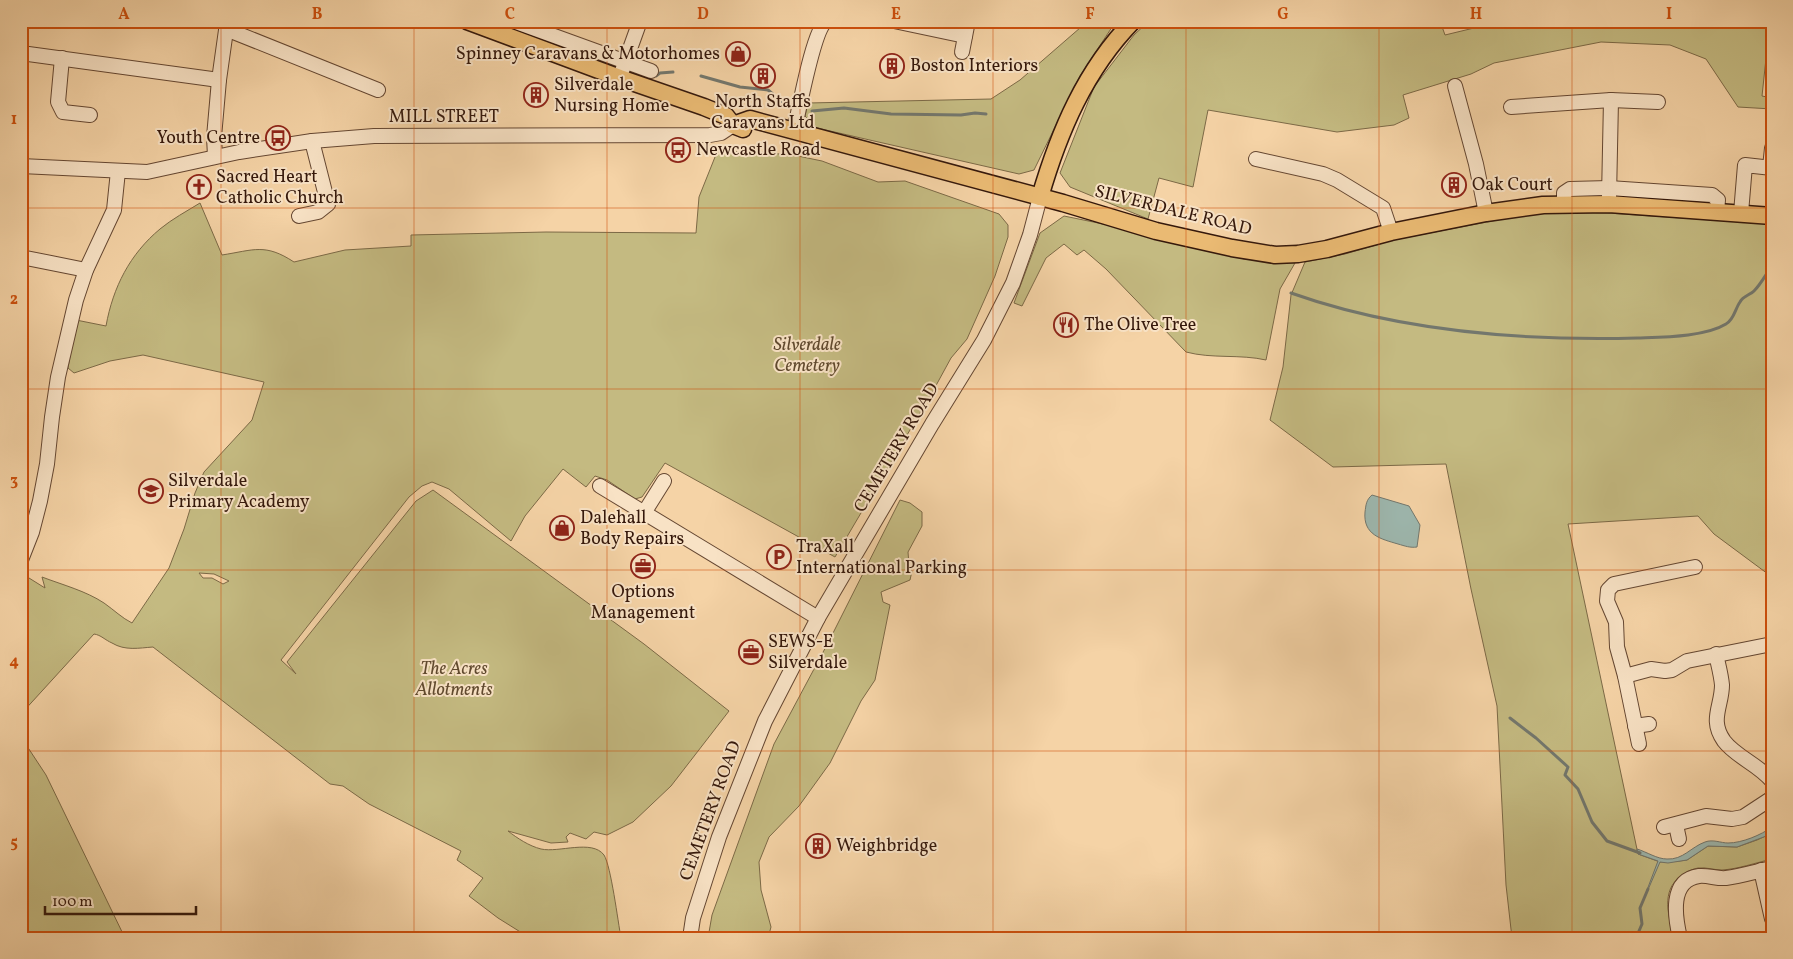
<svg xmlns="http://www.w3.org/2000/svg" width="1793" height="959" viewBox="0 0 1793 959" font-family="Vollkorn,serif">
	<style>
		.green { fill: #c4ba81; stroke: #7c6946; fill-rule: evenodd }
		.water { fill: #9db7ae; stroke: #73776d }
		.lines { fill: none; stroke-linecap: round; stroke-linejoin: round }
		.stream { stroke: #73776d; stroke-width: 3 }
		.minor-casing { stroke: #654732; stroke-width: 16 }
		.major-casing { stroke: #35180b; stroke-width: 19 }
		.minor { stroke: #f8e2c5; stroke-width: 14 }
		.major { stroke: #eaba73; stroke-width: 16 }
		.grid { fill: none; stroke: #cd4f0c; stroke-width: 1; stroke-opacity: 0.55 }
		.labels { text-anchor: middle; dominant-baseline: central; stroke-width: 4; stroke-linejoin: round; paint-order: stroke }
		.poi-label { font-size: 18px; fill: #35180b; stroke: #f8e2c5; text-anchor: start }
		.street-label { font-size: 18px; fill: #35180b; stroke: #f8e2c5 }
		.park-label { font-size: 18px; font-style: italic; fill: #60492e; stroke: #f8e2c5 }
		.neatline { fill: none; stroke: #cd4f0c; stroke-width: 2 }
		.grid-label { font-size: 16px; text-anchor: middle; font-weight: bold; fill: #cd4f0c }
	</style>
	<rect width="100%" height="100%" fill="#f5d3a6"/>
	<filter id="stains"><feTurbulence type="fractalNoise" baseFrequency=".004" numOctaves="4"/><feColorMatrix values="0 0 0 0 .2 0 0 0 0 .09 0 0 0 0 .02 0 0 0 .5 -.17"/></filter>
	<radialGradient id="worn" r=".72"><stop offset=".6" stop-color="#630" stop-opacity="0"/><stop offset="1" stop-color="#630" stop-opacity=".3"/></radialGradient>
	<g class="green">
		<polygon points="1088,21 1116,21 1080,76 1034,170 1019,174 817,128 805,116 808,103 991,99 1020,80"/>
		<polygon points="1149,21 1440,21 1445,35 1503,21 1770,21 1762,96 1772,98 1772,109 1738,107 1706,59 1670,45 1601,42 1494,63 1471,74 1403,95 1409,118 1394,125 1337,132 1208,110 1193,187 1159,178 1148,219 1070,187 1060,173 1094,87 1134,35"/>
		<path d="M751,151l47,5 24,5 56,21 27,-1 94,33 9,11v12l-13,39 -28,63 -16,19 -18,33 -98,166 -170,-94 -23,34 -7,2 -28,-19 -12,-4 -9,11 -23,-18 -38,47 -14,25 -62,-52 -17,-7 -10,4 -13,11 -128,163 15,14 -9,-12 129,-161 17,-11 211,154 85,67 -58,75 -38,36 -26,13 -13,-3 -8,7 -16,-6 -4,4 2,5 -17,1 -43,-12c9,7 21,15 33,18 18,4 51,-10 63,6 7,11 14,67 17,83h-91l-32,-20 -29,-22 14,-18 -26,-18 4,-9 -92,-47 -26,-18 -13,-2 -177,-137c-14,1 -28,4 -41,-4 -7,-3 -11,-8 -18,-9l-73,80v-141l24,15 -3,-11c21,8 44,14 62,26 10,7 18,15 28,20l37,-55 15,-39 11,-36 9,-21 48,-52 12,-38 -121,-27 -33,6 -36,12 -6,-5 8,-48 30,6c7,-39 24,-72 54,-97 12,-10 27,-18 40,-26l22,52c32,-5 43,-12 72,7l51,-12 66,-4v-11l135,-3 150,1 3,-36 18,-45zM199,573l15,1 15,7 -6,3 -11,-6h-9z"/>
		<path d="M1539,212l68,1 165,11v353l-58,-43 -16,-18 -130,8 70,330 22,8 19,-1 8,-1 21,-14 29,1 20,-7 15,-7v26c-17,4 -34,10 -50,11 -8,0 -16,-3 -24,-2 -6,1 -12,4 -17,8 -21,15 -12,41 -7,62h-162l-6,-53 -9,-179 -26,-117 -25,-125 -113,3 -63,-47 13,-53 8,-72 14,-33 40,-8 48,-14z"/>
		<path d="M1064,216l83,17 97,26 51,4 -15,26 -14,71c-26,-6 -54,-1 -80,-8l-80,-83 -22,-19 -7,5 -13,-11 -18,14 -24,48 -8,-3 26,-70z"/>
		<polygon points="900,500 910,503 922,512 922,526 908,552 909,565 912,571 910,580 881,592 883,602 890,605 875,680 861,701 830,763 799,806 769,837 759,862 761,890 771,927 768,938 708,938 712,915 774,744 829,641"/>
		<polygon points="21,737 46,775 125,938 21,938"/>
	</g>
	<g class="water">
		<path d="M1372,495l37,11 11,19 -3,22c-7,1 -12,-1 -19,-3 -17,-5 -35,-9 -33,-32 1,-7 1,-12 7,-17z"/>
		<path d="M1772,827v6l-3,2 -32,12 -29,-1 -21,14 -19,3 -8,-1 -13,30v-2l11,-29 -20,-7 -1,-5c10,3 20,10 30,10 16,1 24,-12 38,-17 8,-3 16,1 23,1 14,0 33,-8 44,-16z"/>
	</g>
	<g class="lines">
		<g class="stream">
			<polyline points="656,76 660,73 673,72"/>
			<polyline points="701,76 740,87 768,90 786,105"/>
			<polyline points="812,111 844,108 891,114 961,115 975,113 986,114"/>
			<path d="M1291,293c110,39 230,48 346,45 25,-1 68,-1 89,-14 8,-4 9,-15 14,-22 3,-6 10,-7 14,-11 7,-7 12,-17 18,-25"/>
			<polyline points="1510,718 1536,738 1568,767 1565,775 1578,789 1592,822 1607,841 1640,853"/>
			<polyline points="1636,938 1642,924 1640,908 1648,889"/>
		</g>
		<defs>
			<g id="minor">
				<polyline points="513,21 651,71"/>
				<polyline points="894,21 965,36"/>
				<polyline points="226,29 378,90"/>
				<polyline points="962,52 968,21"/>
				<polyline points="21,53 219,80"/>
				<polyline points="62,58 58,102 63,112 90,115"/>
				<polyline points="622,71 640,21"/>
				<polyline points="1455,86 1476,164 1486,213"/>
				<polyline points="1511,107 1611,100 1658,102"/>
				<path d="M794,131c5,-20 19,-100 32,-110"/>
				<polyline points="215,156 214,137 219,80 227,23"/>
				<polyline points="1256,159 1323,174 1337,180 1383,208 1391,232"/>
				<polyline points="21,166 147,172 239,152 312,141 374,136 710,135 721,133 733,125"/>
				<polyline points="1770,167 1772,148"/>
				<polyline points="1609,197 1611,100"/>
				<polyline points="1564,204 1564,193 1570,189 1609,188 1712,195 1718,200 1717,211"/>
				<polyline points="1741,213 1745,165 1772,168"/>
				<polyline points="299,216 318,212 328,204 312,141"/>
				<polyline points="21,257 86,270"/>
				<polyline points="600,486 818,618"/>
				<polyline points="644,513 664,481"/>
				<polyline points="21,560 32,532 40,501 47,464 52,417 58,377 76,300 86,270 114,210 118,171"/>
				<path d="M1716,654c2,10 5,20 6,31 0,21 -13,35 2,56 12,16 34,23 48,40"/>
				<polyline points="1625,676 1651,669 1665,671 1672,670 1687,661 1772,644"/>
				<polyline points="1635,726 1649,724"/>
				<polyline points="1639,744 1625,676 1617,647 1616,622 1607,601 1608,590 1614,584 1695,567"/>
				<polyline points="1676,825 1679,839"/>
				<polyline points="1664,827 1706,816 1732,819 1743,817 1772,798"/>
				<polyline points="1761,870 1772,919"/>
				<polyline points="690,938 693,918 719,837 765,721 818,618 932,424 984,340 1013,283 1030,235 1040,197"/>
				<path d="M1680,938c-5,-21 -11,-58 19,-62 9,-1 18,3 27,2 16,-2 31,-7 46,-10"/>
			</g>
			<g id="major">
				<polyline points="467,21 620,78 704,107 726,116 733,125 743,129"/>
				<polyline points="733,125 750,119 1063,203 1156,231 1232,248 1275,255 1298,254 1327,249 1391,232 1486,213 1543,205 1609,204 1772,216"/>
				<path d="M1040,197c19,-65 45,-127 93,-176"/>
			</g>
		</defs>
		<use href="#minor" class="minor-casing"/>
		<use href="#major" class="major-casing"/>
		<use href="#minor" class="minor"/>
		<use href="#major" class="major"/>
	</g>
	<path class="grid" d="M221,21v917M414,21v917M607,21v917M800,21v917M993,21v917M1186,21v917M1379,21v917M1572,21v917M21,208h1751M21,389h1751M21,570h1751M21,751h1751"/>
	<defs>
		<symbol id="shop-ring" viewBox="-11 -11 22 22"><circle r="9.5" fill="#f8e2c5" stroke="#8f2418" stroke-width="1.5"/><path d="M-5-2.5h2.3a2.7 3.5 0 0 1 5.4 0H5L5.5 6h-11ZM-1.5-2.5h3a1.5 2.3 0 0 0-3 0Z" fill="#8f2418"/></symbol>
		<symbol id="building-ring" viewBox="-11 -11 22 22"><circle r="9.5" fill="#f8e2c5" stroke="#8f2418" stroke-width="1.5"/><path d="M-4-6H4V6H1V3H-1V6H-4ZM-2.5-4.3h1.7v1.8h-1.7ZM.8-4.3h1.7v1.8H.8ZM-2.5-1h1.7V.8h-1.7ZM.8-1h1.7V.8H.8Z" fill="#8f2418"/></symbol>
		<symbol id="bus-ring" viewBox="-11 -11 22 22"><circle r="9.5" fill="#f8e2c5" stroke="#8f2418" stroke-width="1.5"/><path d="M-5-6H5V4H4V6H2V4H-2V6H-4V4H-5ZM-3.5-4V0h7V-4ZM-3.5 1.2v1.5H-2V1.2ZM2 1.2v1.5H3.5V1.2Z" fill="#8f2418"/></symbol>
		<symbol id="church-ring" viewBox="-11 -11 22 22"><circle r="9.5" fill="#f8e2c5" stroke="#8f2418" stroke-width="1.5"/><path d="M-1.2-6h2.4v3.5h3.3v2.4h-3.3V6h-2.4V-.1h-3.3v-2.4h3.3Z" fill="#8f2418"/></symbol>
		<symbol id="restaurant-ring" viewBox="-11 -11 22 22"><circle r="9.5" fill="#f8e2c5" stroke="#8f2418" stroke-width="1.5"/><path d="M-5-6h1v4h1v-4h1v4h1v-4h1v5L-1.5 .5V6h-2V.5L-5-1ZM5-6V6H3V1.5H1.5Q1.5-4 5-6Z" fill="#8f2418"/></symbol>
		<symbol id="school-ring" viewBox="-11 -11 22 22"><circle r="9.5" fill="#f8e2c5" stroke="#8f2418" stroke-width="1.5"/><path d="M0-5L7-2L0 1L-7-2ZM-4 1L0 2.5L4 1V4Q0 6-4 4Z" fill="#8f2418"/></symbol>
		<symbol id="parking-ring" viewBox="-11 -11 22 22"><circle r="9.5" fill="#f8e2c5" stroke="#8f2418" stroke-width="1.5"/><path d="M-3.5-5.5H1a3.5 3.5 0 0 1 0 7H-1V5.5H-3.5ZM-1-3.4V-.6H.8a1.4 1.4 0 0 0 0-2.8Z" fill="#8f2418"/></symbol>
		<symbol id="office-ring" viewBox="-11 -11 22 22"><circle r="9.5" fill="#f8e2c5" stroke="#8f2418" stroke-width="1.5"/><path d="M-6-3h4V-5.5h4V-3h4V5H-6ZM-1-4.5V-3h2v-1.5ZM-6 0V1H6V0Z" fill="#8f2418"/></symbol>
	</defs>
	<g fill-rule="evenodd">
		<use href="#shop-ring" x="724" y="40" width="28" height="28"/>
		<use href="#building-ring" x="878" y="52" width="28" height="28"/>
		<use href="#building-ring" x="749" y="62" width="28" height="28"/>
		<use href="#building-ring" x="522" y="81" width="28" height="28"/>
		<use href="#bus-ring" x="264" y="124" width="28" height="28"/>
		<use href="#bus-ring" x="664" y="136" width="28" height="28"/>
		<use href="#building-ring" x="1440" y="171" width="28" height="28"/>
		<use href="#church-ring" x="185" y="173" width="28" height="28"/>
		<use href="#restaurant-ring" x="1052" y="311" width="28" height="28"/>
		<use href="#school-ring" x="137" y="477" width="28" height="28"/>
		<use href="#shop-ring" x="548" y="514" width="28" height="28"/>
		<use href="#parking-ring" x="765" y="543" width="28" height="28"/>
		<use href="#office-ring" x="629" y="552" width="28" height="28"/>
		<use href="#office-ring" x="737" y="638" width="28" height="28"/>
		<use href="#building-ring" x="804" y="832" width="28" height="28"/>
	</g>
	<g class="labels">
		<g class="poi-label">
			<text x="720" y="54" text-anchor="end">Spinney Caravans &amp; Motorhomes</text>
			<text x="910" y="66">Boston Interiors</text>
			<text x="554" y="85">Silverdale<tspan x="554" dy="21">Nursing Home</tspan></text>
			<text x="763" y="102" text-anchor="middle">North Staffs<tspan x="763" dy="21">Caravans Ltd</tspan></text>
			<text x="260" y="138" text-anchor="end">Youth Centre</text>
			<text x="696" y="150">Newcastle Road</text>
			<text x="216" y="177">Sacred Heart<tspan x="216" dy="21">Catholic Church</tspan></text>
			<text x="1472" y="185">Oak Court</text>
			<text x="1084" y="325">The Olive Tree</text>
			<text x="168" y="481">Silverdale<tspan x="168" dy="21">Primary Academy</tspan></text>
			<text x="580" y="518">Dalehall<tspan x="580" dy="21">Body Repairs</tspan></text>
			<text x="796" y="547">TraXall<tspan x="796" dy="21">International Parking</tspan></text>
			<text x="643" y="592" text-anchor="middle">Options<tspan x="643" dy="21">Management</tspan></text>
			<text x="768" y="642">SEWS-E<tspan x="768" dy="21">Silverdale</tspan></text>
			<text x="836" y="846">Weighbridge</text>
		</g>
		<g class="street-label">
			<text x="444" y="117">MILL STREET</text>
			<text transform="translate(1173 211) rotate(14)">SILVERDALE ROAD</text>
			<text transform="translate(897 448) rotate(-59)">CEMETERY ROAD</text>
			<text transform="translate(711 811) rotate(-70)">CEMETERY ROAD</text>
		</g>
		<g class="park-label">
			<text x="807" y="345">Silverdale<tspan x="807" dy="21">Cemetery</tspan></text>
			<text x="454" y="669">The Acres<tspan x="454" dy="21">Allotments</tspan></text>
		</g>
	</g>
	<rect width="1793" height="959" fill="none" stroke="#f5d3a6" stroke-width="55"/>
	<path d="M45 906v8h151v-8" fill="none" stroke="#35180b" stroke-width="2.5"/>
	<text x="52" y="906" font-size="15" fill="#35180b" stroke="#f8e2c5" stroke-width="4" paint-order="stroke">100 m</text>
	<rect x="28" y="28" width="1738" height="904" class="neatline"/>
	<g class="grid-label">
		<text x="124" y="19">A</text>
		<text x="317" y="19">B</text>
		<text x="510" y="19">C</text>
		<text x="703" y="19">D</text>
		<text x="896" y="19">E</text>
		<text x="1090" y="19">F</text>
		<text x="1283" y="19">G</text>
		<text x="1476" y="19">H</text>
		<text x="1669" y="19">I</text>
		<text x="14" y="124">1</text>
		<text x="14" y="304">2</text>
		<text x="14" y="485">3</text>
		<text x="14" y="666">4</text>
		<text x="14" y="847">5</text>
	</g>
	<rect width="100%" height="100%" filter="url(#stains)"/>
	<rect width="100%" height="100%" fill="url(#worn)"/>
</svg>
